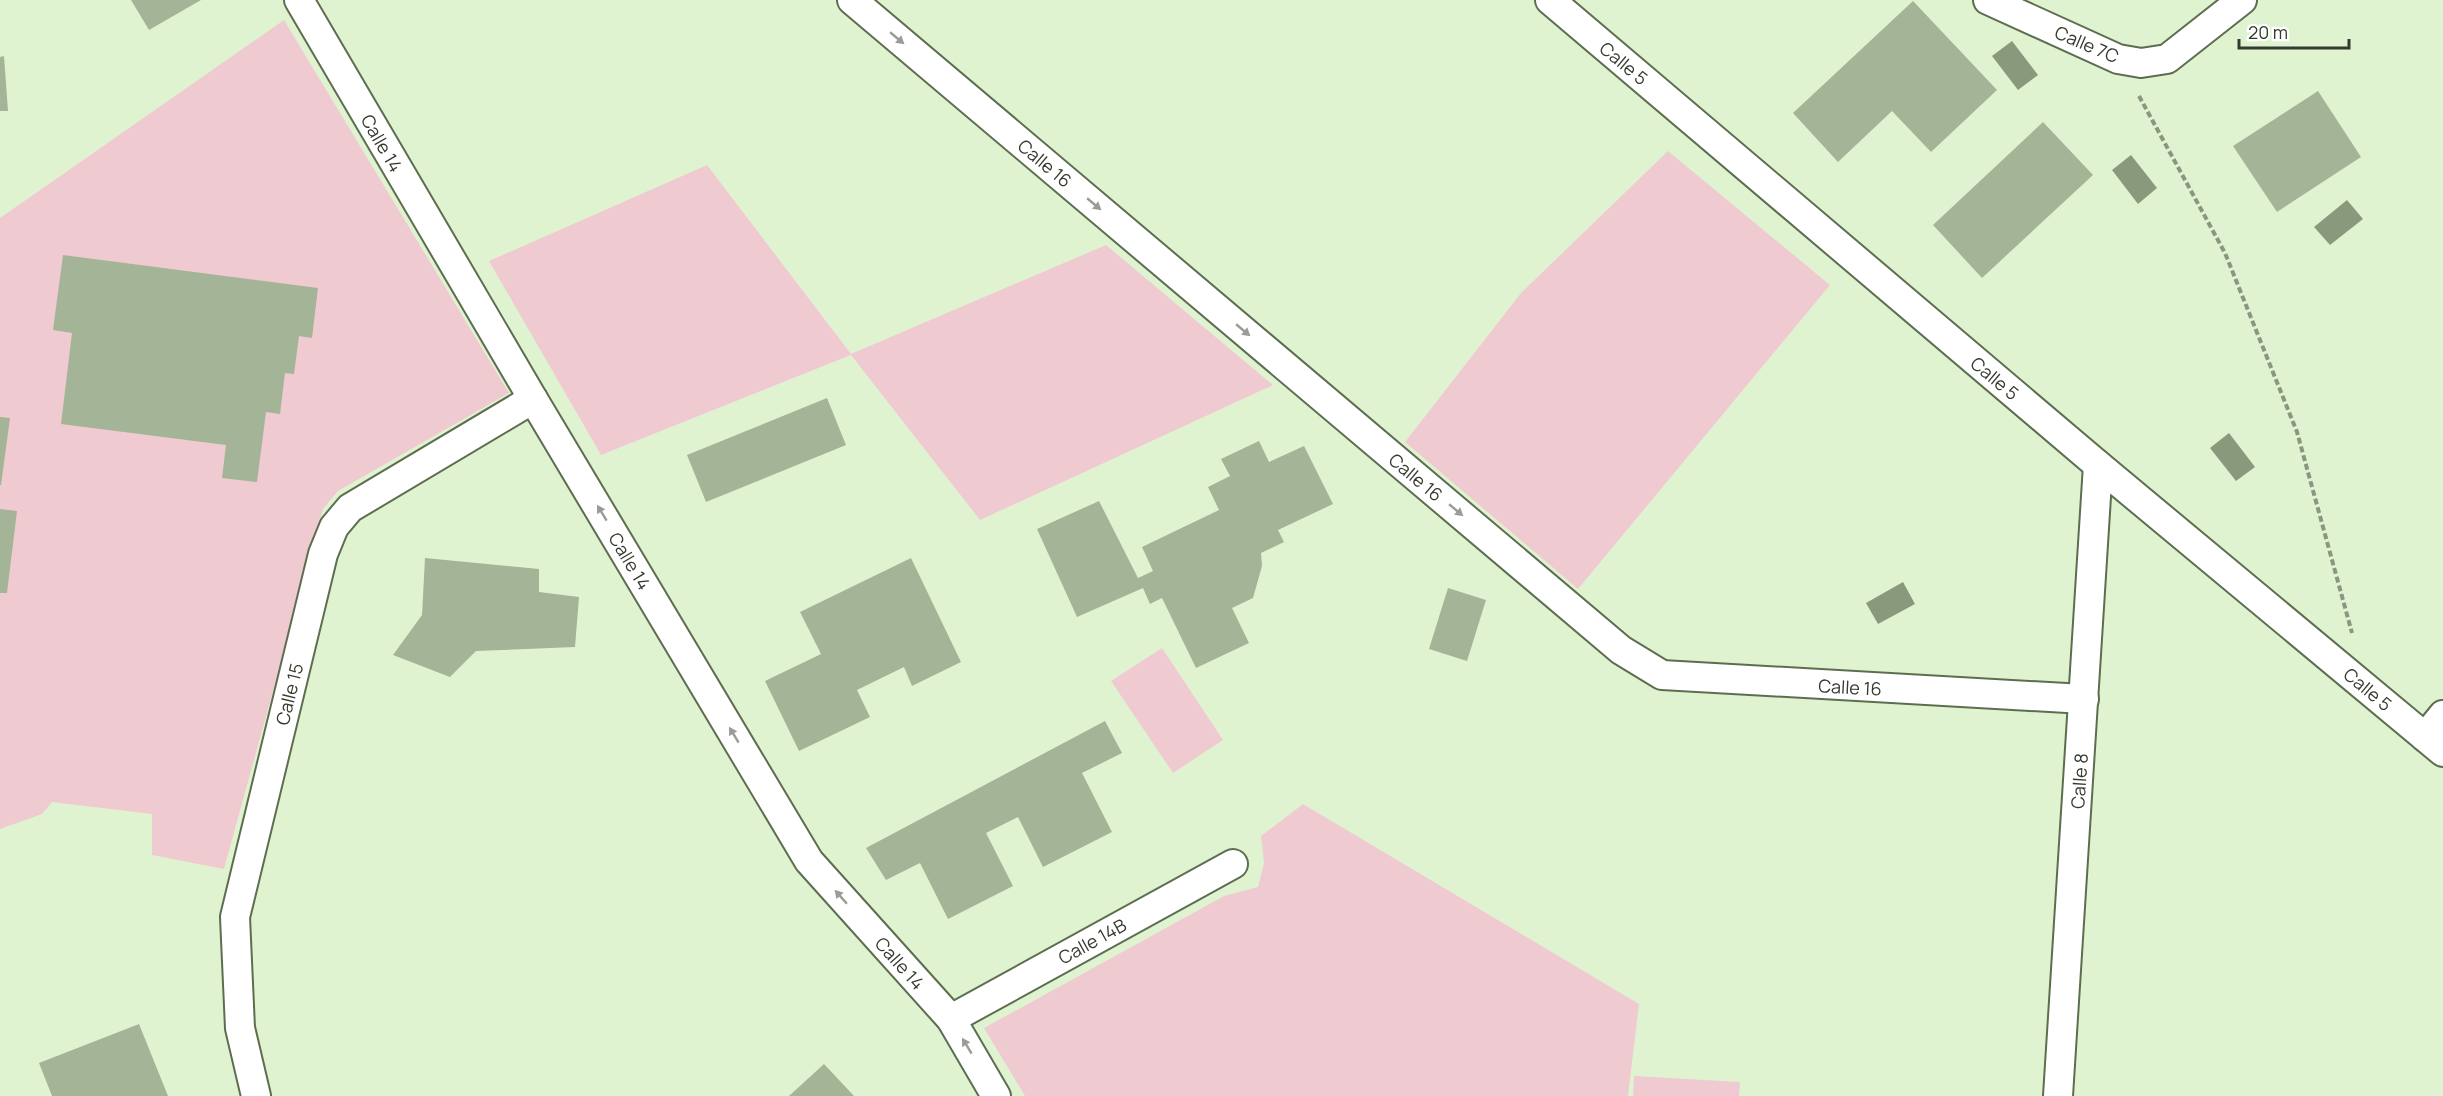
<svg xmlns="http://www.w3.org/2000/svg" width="2443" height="1096" viewBox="0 0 2443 1096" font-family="Manrope,sans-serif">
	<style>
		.green { fill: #f0cad1 }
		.water { fill: #899a7c }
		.building { fill: #a3b596 }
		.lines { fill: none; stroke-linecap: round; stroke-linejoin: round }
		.street-casing { stroke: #5d6e50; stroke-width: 32 }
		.path { stroke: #8a9780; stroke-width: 4; stroke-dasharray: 6 3; stroke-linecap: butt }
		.street { stroke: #fff; stroke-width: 28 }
		.oneway { fill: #9a9d96 }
		.labels { text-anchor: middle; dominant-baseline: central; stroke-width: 4.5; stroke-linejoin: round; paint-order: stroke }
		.street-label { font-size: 18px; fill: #343b2e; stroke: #fff }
	</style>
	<rect width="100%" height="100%" fill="#e0f3d1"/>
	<g class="green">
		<polygon points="284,20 509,393 338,491 323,509 224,869 152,855 152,814 52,802 42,814 0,829 0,218"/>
		<polygon points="1668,151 1830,285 1578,589 1405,442 1521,293"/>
		<polygon points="707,165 851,354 1106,245 1273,385 980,520 851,355 601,455 489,261"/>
		<polygon points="1162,648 1223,740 1173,773 1111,681"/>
		<polygon points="1303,804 1639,1004 1628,1096 1025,1096 984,1028 1224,896 1258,887 1264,863 1261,836"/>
		<polygon points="1634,1076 1740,1082 1739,1096 1633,1096"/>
	</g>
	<g class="water">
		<polygon points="2012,41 2038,75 2018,90 1992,56"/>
		<polygon points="2131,155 2157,188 2138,204 2112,170"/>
		<polygon points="2347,200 2363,219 2330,245 2314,227"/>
		<polygon points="2229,433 2255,467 2236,481 2210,448"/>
		<polygon points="1903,582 1915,604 1878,624 1866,603"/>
	</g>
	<g class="building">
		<polygon points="131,0 201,0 149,30"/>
		<polygon points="1913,1 1997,90 1931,152 1892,111 1838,162 1793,113"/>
		<polygon points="4,56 8,111 0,111 0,57"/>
		<polygon points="2318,91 2361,157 2277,212 2233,146"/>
		<polygon points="2043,122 2093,175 1982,278 1933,225"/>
		<polygon points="63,255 318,288 312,338 299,336 294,374 285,373 280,414 266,412 257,482 222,478 226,445 61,424 72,333 53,330"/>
		<polygon points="827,398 846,445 706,502 687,455"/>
		<polygon points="0,417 10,418 1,485 0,485"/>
		<polygon points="1259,441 1269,462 1304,446 1333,504 1278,530 1284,542 1261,553 1262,566 1253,598 1232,608 1249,643 1196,668 1162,598 1150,604 1143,588 1077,617 1037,529 1099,501 1138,578 1153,571 1142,547 1219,510 1208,487 1230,476 1221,459"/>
		<polygon points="0,509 17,511 7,593 0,593"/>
		<polygon points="425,558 539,569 539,592 579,597 575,647 476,651 450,677 393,655 422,615"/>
		<polygon points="911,558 961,662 912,686 904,667 857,690 870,717 799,751 765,681 821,654 800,612"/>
		<polygon points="1448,588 1486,600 1467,661 1429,649"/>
		<polygon points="1105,721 1122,753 1082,773 1112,832 1043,867 1018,817 986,833 1013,886 948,919 920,863 886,880 866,848"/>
		<polygon points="139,1024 168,1096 52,1096 39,1063"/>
		<polygon points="824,1064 854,1096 789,1096"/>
	</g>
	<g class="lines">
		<defs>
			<g id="street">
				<polyline points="299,0 533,399 809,861 951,1019 996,1096"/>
				<polyline points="852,0 1621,650 1662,675 2084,699"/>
				<polyline points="1550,0 2098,465 2443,752"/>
				<polyline points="1988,0 2118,59 2141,63 2167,59 2242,0"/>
				<polyline points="2425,737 2443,715"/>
				<polyline points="951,1019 1233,864"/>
				<polyline points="256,1096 240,1028 235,917 323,554 334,527 350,508 533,399"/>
				<polyline points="2058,1096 2098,465"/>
			</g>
		</defs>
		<use href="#street" class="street-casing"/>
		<polyline class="path" points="2139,96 2225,253 2297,432 2352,633"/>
		<use href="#street" class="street"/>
	</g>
	<defs><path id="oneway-solid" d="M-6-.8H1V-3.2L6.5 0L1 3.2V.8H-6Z" transform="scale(1.5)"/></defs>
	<g class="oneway">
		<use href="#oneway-solid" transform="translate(897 38) rotate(40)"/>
		<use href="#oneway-solid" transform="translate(1094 204) rotate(40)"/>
		<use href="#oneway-solid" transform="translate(1243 330) rotate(40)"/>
		<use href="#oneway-solid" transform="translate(1456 510) rotate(40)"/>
		<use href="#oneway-solid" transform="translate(602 513) rotate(-121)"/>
		<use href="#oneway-solid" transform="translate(734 735) rotate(-121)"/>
		<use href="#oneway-solid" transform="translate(841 897) rotate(-131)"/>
		<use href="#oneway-solid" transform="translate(967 1046) rotate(-121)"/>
	</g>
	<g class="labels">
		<g class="street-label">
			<text transform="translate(2087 44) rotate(23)">Calle 7C</text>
			<text transform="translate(1624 63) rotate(40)">Calle 5</text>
			<text transform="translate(382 143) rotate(60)">Calle 14</text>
			<text transform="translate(1045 163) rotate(40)">Calle 16</text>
			<text transform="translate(1995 378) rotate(40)">Calle 5</text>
			<text transform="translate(1416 477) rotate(40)">Calle 16</text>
			<text transform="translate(630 561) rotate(59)">Calle 14</text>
			<text transform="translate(1850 687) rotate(3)">Calle 16</text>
			<text transform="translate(2368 689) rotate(40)">Calle 5</text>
			<text transform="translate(289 694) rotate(-76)">Calle 15</text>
			<text transform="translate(2079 781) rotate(-86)">Calle 8</text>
			<text transform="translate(1092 941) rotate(-29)">Calle 14B</text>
			<text transform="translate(900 963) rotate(48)">Calle 14</text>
		</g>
	</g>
	<path d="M2239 39v9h110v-9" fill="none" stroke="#343b2e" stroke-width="3"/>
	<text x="2248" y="39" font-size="18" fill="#343b2e" stroke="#ffffff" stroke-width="4.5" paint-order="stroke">20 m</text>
</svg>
